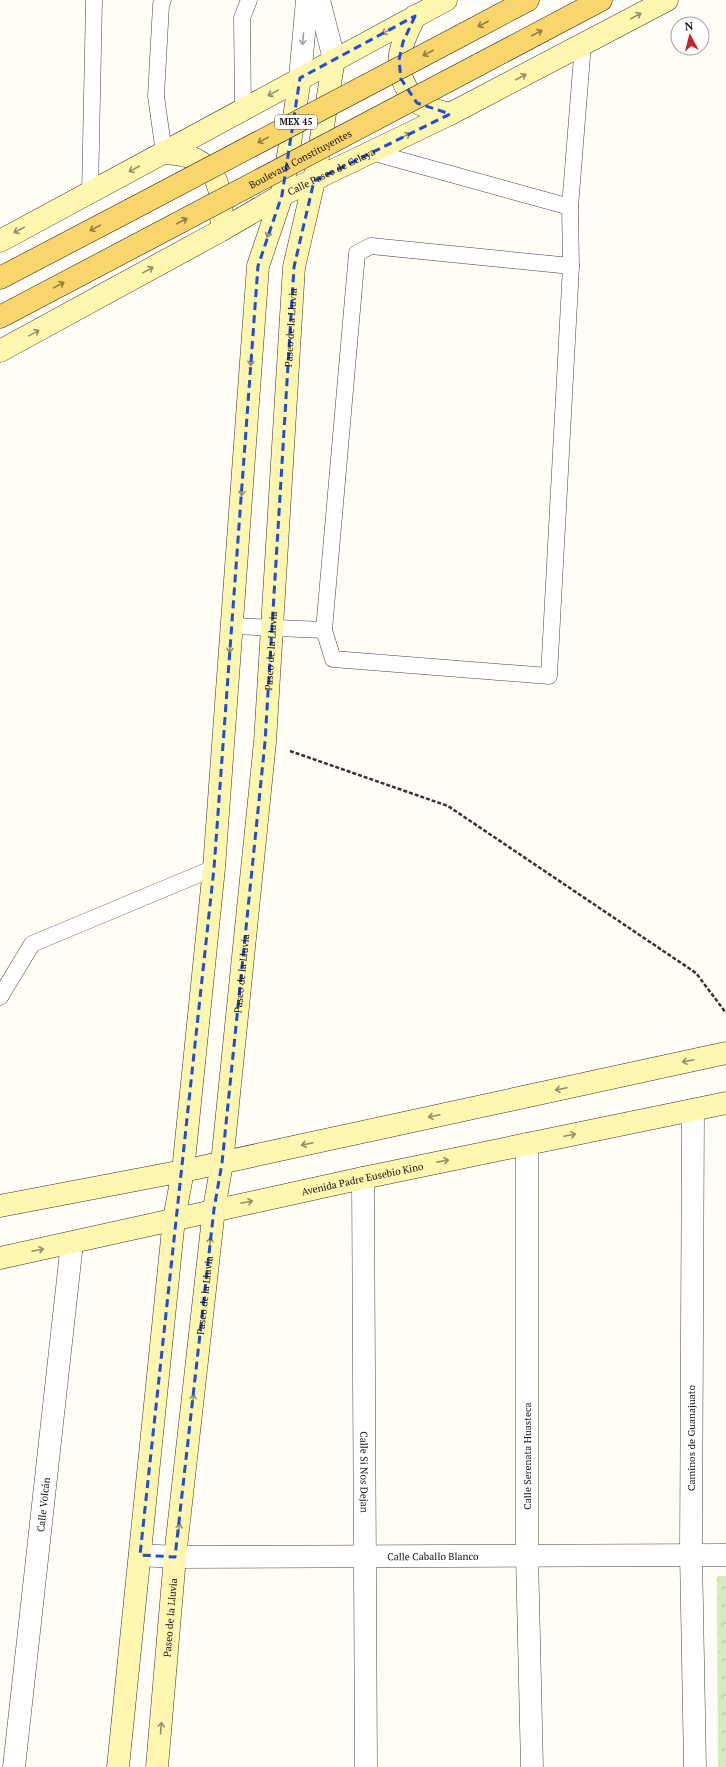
<svg xmlns="http://www.w3.org/2000/svg" width="726" height="1767" viewBox="0 0 726 1767" font-family="'PT Serif',serif">
	<style>
		.park { fill: url(#park-crowns) }
		.lines { fill: none; stroke-linecap: round; stroke-linejoin: round }
		.lane-casing { stroke: #444; stroke-width: 17 }
		.street-casing { stroke: #444; stroke-width: 23 }
		.secondary-casing { stroke: #333; stroke-width: 23 }
		.primary-casing { stroke: #222; stroke-width: 23 }
		.path { stroke: #333; stroke-width: 2.5; stroke-dasharray: 4 2; stroke-linecap: butt }
		.lane { stroke: #fff; stroke-width: 16 }
		.street { stroke: #fff; stroke-width: 22 }
		.secondary { stroke: #fff6b0; stroke-width: 22 }
		.primary { stroke: #f9d66b; stroke-width: 22 }
		.primary-bridge-casing { stroke: #222; stroke-width: 23; stroke-linecap: butt }
		.primary-bridge { stroke: #f9d66b; stroke-width: 22 }
		.oneway { stroke: #948f68 }
		.oneway2 { stroke: #917d42 }
		.oneway3 { stroke: #a0a0a0 }
		.marked { fill: none; stroke: #1d4ed8; stroke-width: 3; stroke-dasharray: 8 5; stroke-linejoin: round }
		.labels { text-anchor: middle; dominant-baseline: central; stroke-width: 4; stroke-linejoin: round; paint-order: stroke }
		.shield { fill: #fff; stroke: #585858; stroke-width: 1 }
		.shield-label { font-size: 9px; font-weight: bold; fill: #111 }
		.street-label { font-size: 10px; fill: #111; stroke: #fff }
	</style>
	<defs>
		<pattern id="park-crowns" width="20" height="18" patternUnits="userSpaceOnUse"><rect width="20" height="18" fill="#d5ebbd"/><path d="M2 6a3 3 0 1 1 6 0M12 15a3 3 0 1 1 6 0" fill="none" stroke="#b6c8a1"/></pattern>
	</defs>
	<rect width="100%" height="100%" fill="#fffdf5"/>
	<polygon class="park" points="717,1576 726,1576 726,1767 718,1767"/>
	<g class="lines">
		<defs>
			<g id="lane">
				<polyline points="163,0 161,5 156,96 164,153"/>
				<polyline points="243,110 242,18 249,0"/>
				<polyline points="371,152 570,207 571,266"/>
				<polyline points="90,193 94,0"/>
				<polyline points="570,207 583,44"/>
				<polygon points="371,246 571,266 549,676 333,659 324,630 357,253"/>
				<polyline points="232,626 324,630"/>
				<polyline points="0,997 32,944 214,868"/>
			</g>
			<g id="street">
				<polyline points="319,0 334,59"/>
				<polyline points="300,78 307,0"/>
				<polyline points="693,1110 691,1554 695,1767"/>
				<polyline points="527,1144 527,1555 532,1767"/>
				<path id="s1" d="M363,1178l3,589"/>
				<path id="s2" d="M140,1555l35,2 551,-2"/>
				<path id="s3" d="M14,1767l58,-524"/>
			</g>
			<g id="secondary">
				<path d="M415,16c-12,25 -24,46 -8,73 2,4 7,11 11,14 10,6 21,8 32,11"/>
				<path d="M164,153c8,1 17,1 25,4 27,8 35,36 32,61"/>
				<polyline points="0,241 446,0"/>
				<path id="s4" d="M0,351l220,-120 62,-36 168,-81 217,-114"/>
				<polyline points="0,1206 183,1171 726,1053"/>
				<path id="s5" d="M0,1258l363,-80 363,-75"/>
				<polyline points="118,1767 174,1219 183,1171 214,868 258,266 282,195 300,78"/>
				<path id="s6" d="M157,1767l18,-210 39,-348 8,-46 43,-421 29,-475 20,-86 20,-122"/>
			</g>
			<g id="primary">
				<polyline points="462,35 528,0"/>
				<polyline points="478,65 601,0"/>
				<polyline points="0,278 130,210"/>
				<polyline points="0,317 148,239"/>
			</g>
		</defs>
		<use href="#lane" class="lane-casing"/>
		<use href="#street" class="street-casing"/>
		<use href="#secondary" class="secondary-casing"/>
		<use href="#primary" class="primary-casing"/>
		<polyline class="path" points="290,751 448,806 696,973 726,1013"/>
		<use href="#lane" class="lane"/>
		<use href="#street" class="street"/>
		<use href="#secondary" class="secondary"/>
		<use href="#primary" class="primary"/>
		<defs>
			<g id="primary-bridge">
				<polyline points="130,210 462,35"/>
				<path id="s7" d="M148,239l330,-174"/>
			</g>
		</defs>
		<use href="#primary-bridge" class="primary-bridge-casing"/>
		<use href="#primary-bridge" class="primary-bridge"/>
	</g>
	<defs><path id="oneway-shaft" d="M-6 0H5M1.5-3L5.5 0L1.5 3" fill="none" stroke-width="1.6" stroke-linecap="round" stroke-linejoin="round"/></defs>
	<g class="oneway">
		<use href="#oneway-shaft" transform="translate(636 16) rotate(-28)"/>
		<use href="#oneway-shaft" transform="translate(387 31) rotate(152)"/>
		<use href="#oneway-shaft" transform="translate(521 77) rotate(-28)"/>
		<use href="#oneway-shaft" transform="translate(273 93) rotate(151)"/>
		<use href="#oneway-shaft" transform="translate(405 136) rotate(-26)"/>
		<use href="#oneway-shaft" transform="translate(134 169) rotate(152)"/>
		<use href="#oneway-shaft" transform="translate(19 230) rotate(152)"/>
		<use href="#oneway-shaft" transform="translate(269 232) rotate(109)"/>
		<use href="#oneway-shaft" transform="translate(148 270) rotate(-29)"/>
		<use href="#oneway-shaft" transform="translate(34 333) rotate(-29)"/>
		<use href="#oneway-shaft" transform="translate(251 360) rotate(94)"/>
		<use href="#oneway-shaft" transform="translate(242 490) rotate(94)"/>
		<use href="#oneway-shaft" transform="translate(230 647) rotate(94)"/>
		<use href="#oneway-shaft" transform="translate(688 1061) rotate(168)"/>
		<use href="#oneway-shaft" transform="translate(561 1089) rotate(168)"/>
		<use href="#oneway-shaft" transform="translate(434 1116) rotate(168)"/>
		<use href="#oneway-shaft" transform="translate(570 1135) rotate(-12)"/>
		<use href="#oneway-shaft" transform="translate(307 1144) rotate(168)"/>
		<use href="#oneway-shaft" transform="translate(443 1161) rotate(-11)"/>
		<use href="#oneway-shaft" transform="translate(247 1202) rotate(-12)"/>
		<use href="#oneway-shaft" transform="translate(210 1243) rotate(-84)"/>
		<use href="#oneway-shaft" transform="translate(38 1250) rotate(-12)"/>
		<use href="#oneway-shaft" transform="translate(193 1400) rotate(-84)"/>
		<use href="#oneway-shaft" transform="translate(179 1529) rotate(-84)"/>
		<use href="#oneway-shaft" transform="translate(161 1728) rotate(-85)"/>
	</g>
	<g class="oneway2">
		<use href="#oneway-shaft" transform="translate(483 24) rotate(152)"/>
		<use href="#oneway-shaft" transform="translate(537 33) rotate(-28)"/>
		<use href="#oneway-shaft" transform="translate(428 53) rotate(152)"/>
		<use href="#oneway-shaft" transform="translate(263 140) rotate(152)"/>
		<use href="#oneway-shaft" transform="translate(182 221) rotate(-28)"/>
		<use href="#oneway-shaft" transform="translate(95 228) rotate(152)"/>
		<use href="#oneway-shaft" transform="translate(59 285) rotate(-28)"/>
	</g>
	<use class="oneway3" href="#oneway-shaft" transform="translate(303 39) rotate(95)"/>
	<path class="marked" d="M415,16l-12,26 -4,18 2,19 16,24 33,11 -136,67 -20,86 -29,475 -43,421 -8,46 -39,348 -35,-2 74,-687 44,-602 24,-71 18,-117z"/>
	<g class="labels">
		<rect class="shield" x="275" y="115" width="42" height="14" rx="3"/>
		<g class="shield-label">
			<text x="296" y="122">MEX 45</text>
		</g>
		<g class="street-label">
			<text stroke="none"><textPath href="#s7" startOffset="172">Boulevard Constituyentes</textPath></text>
			<text stroke="none"><textPath href="#s4" startOffset="377">Calle Paseo de Celaya</textPath></text>
			<text stroke="none"><textPath href="#s6" startOffset="1446">Paseo de la Lluvia</textPath></text>
			<text stroke="none"><textPath href="#s6" startOffset="1122">Paseo de la Lluvia</textPath></text>
			<text stroke="none"><textPath href="#s6" startOffset="798">Paseo de la Lluvia</textPath></text>
			<text stroke="none"><textPath href="#s5" startOffset="371">Avenida Padre Eusebio Kino</textPath></text>
			<text stroke="none"><textPath href="#s6" startOffset="474">Paseo de la Lluvia</textPath></text>
			<text transform="translate(691 1438) rotate(-90)">Caminos de Guanajuato</text>
			<text transform="translate(527 1456) rotate(-90)">Calle Serenata Huasteca</text>
			<text stroke="none"><textPath href="#s1" startOffset="294">Calle Si Nos Dejan</textPath></text>
			<text stroke="none"><textPath href="#s3" startOffset="264">Calle Volcán</textPath></text>
			<text stroke="none"><textPath href="#s2" startOffset="293">Calle Caballo Blanco</textPath></text>
			<text stroke="none"><textPath href="#s6" startOffset="150">Paseo de la Lluvia</textPath></text>
		</g>
	</g>
	<g transform="translate(690 36) rotate(353)"><circle r="19" fill="#ffffff" stroke="#a0a0a0"/>
	<path d="M0-3L7 15L0 10L-7 15Z" fill="#c4262e"/>
	<text y="-6" font-size="11" font-weight="bold" text-anchor="middle" fill="#111111">N</text>
	</g>
</svg>
